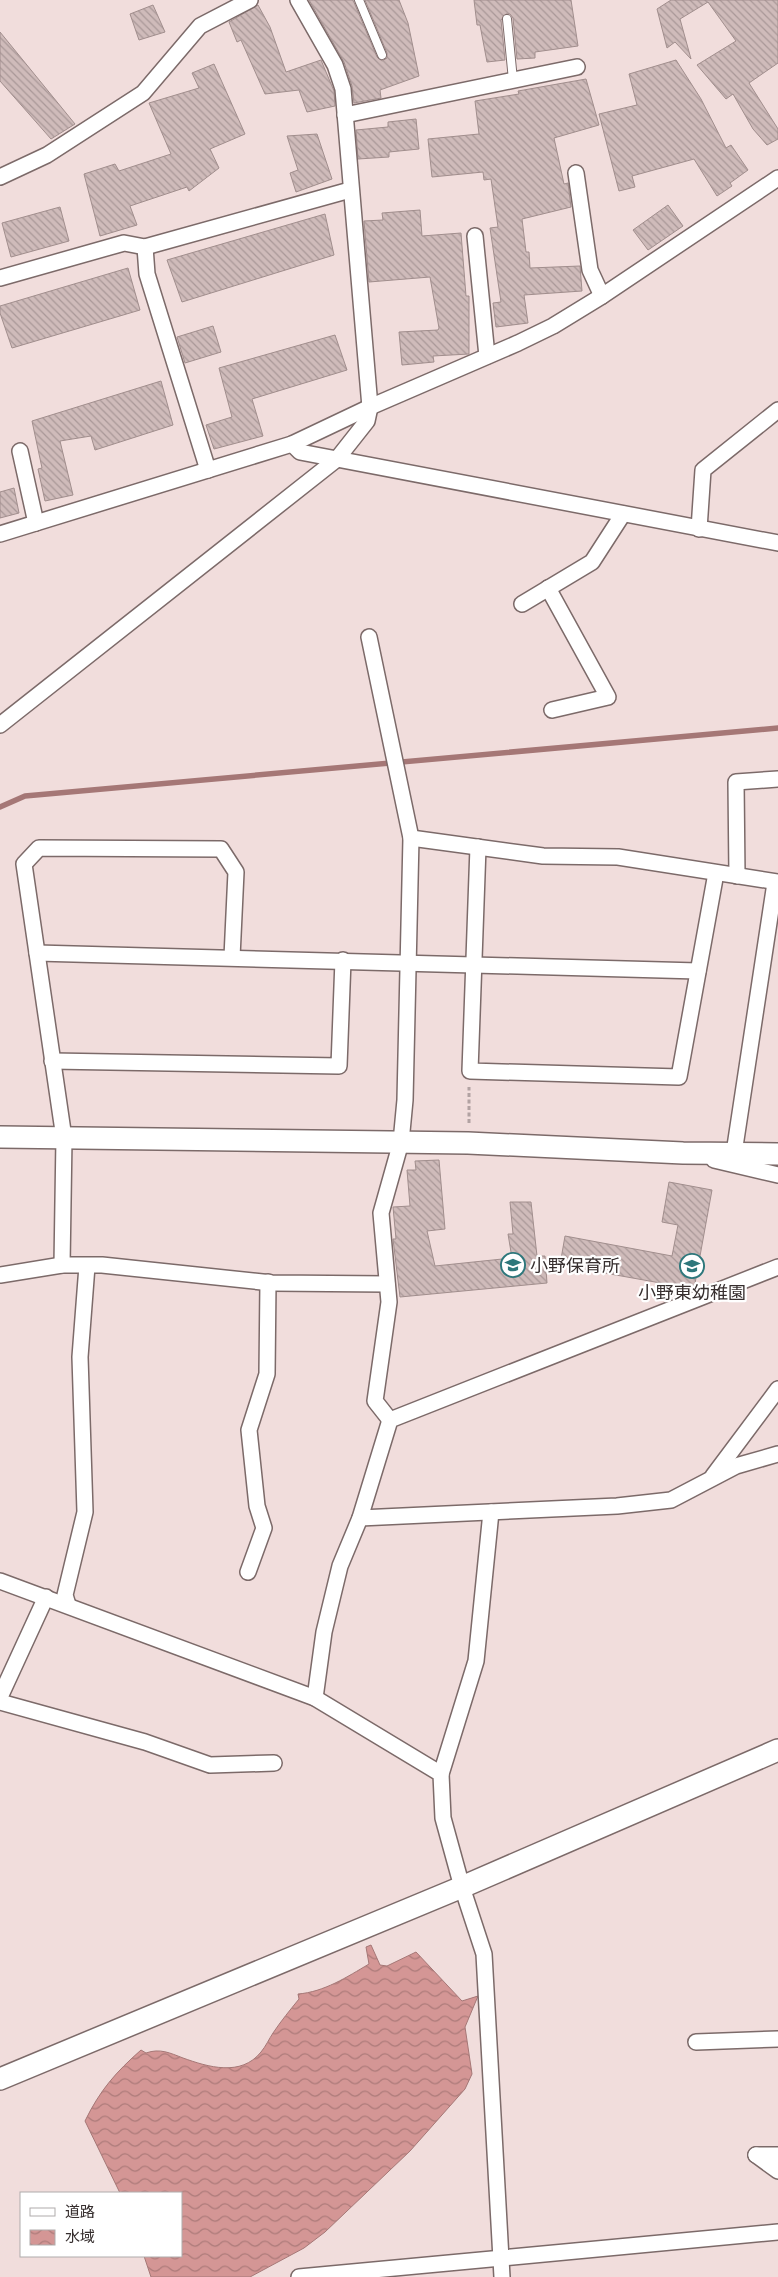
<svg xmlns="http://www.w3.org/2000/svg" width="778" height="2277" viewBox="0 0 778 2277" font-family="Manrope,'Noto Sans JP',sans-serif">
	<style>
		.water { fill: url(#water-waves); stroke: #a57776 }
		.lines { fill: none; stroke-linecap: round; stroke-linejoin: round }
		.stream { stroke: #a57776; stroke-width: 5.5 }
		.building { fill: url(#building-back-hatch); stroke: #a18e8d }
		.lane-casing { stroke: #7c6a69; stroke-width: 10 }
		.street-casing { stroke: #7c6a69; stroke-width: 18 }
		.secondary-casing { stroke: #7c6a69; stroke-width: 24 }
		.path { stroke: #b2a2a2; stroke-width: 3; stroke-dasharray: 4 2.5; stroke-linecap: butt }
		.lane { stroke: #fff; stroke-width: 8 }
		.street { stroke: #fff; stroke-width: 15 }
		.secondary { stroke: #fff; stroke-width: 21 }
		.labels { text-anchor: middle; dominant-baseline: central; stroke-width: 4.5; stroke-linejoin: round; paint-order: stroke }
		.poi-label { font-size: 18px; fill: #362e2e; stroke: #fff; text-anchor: start }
	</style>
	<defs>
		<pattern id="water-waves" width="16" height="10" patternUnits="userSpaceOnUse" patternTransform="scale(1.25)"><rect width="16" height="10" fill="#d49695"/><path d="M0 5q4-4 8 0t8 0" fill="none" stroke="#ad7b7a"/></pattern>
		<pattern id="building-back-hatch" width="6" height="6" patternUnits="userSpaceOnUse" patternTransform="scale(1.25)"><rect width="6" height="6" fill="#cfbbba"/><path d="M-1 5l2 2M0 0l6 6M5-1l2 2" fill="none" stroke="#a99898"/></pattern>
	</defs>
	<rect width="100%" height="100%" fill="#f1dddc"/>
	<path class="water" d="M371,1945l9,20 7,1 29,-14 46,49 16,-5 -13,31 7,47 -7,15 -55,62 -85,81 -21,16 -54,29h-99l-7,-21h37v-63h-61l-35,-72c15,-31 31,-49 56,-71l5,3c14,-5 24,0 37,5 25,9 58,19 78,-6 5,-6 8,-13 12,-19 8,-12 17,-23 26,-34l-1,-5c26,-2 49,-17 71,-30l-3,-17z"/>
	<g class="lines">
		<polyline class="stream" points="0,807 25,796 778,728"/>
	</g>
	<g class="building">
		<polygon points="309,0 353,0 377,57 382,61 387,58 387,53 365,0 399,0 408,23 419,76 380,90 381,98 354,103 352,86 344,62"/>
		<polygon points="474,0 571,0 578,46 535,52 535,58 517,59 513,18 510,14 506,14 501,20 505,60 487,62 480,25 477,25"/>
		<polygon points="671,0 778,0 778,63 749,83 778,129 778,139 767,145 753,129 733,94 726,99 697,65 736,41 708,2 680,19 691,59 675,42 667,48 657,9"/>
		<polygon points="153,5 165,32 139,40 130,14"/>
		<polygon points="258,5 270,27 286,72 321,60 334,91 335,106 307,112 299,90 265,94 241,40 237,42 229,22"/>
		<polygon points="0,32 75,124 51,139 0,81"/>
		<polygon points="676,60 701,99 726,148 731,145 748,170 730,183 732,186 717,196 694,159 632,176 635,187 619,191 599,114 637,105 629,74"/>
		<polygon points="214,64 245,134 210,149 219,168 189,191 187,187 130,206 137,225 100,236 84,174 115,164 119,171 171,154 149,103 199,88 192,73"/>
		<polygon points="586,79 599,125 554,138 564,184 568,183 571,207 522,219 526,252 529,252 530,268 580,266 582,291 524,295 528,323 496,327 493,303 501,302 490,228 498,227 491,179 484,180 483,172 432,177 428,139 479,134 475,101 519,94 518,91"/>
		<polygon points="416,119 419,149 389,152 389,157 358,159 356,130 388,127 388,122"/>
		<polygon points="317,134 332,179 296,192 290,173 298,170 287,136"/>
		<polygon points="668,205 683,226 648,250 633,230"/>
		<polygon points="60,207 69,241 11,257 2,223"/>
		<polygon points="420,210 422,236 461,233 466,296 469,296 469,354 433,356 434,362 402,365 399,332 438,330 439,328 430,277 369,282 364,221 383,220 382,213"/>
		<polygon points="325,214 334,255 182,302 167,260"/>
		<polygon points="128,268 140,310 12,348 0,313 0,306"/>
		<polygon points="213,326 221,352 185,363 177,337"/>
		<polygon points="335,335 347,370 252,399 263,436 214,449 206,425 232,417 219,368"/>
		<polygon points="161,381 173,425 95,450 91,436 60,441 73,495 45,501 38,469 42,468 32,421"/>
		<polygon points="14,488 19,513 0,518 0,492"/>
		<polygon points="439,1160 445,1229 427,1231 435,1266 512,1258 508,1234 513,1234 510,1202 531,1202 537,1256 545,1256 547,1283 400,1297 393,1239 396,1239 393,1207 410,1206 407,1170 416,1170 415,1161"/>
		<polygon points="669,1182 712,1190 694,1289 560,1265 565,1236 672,1256 678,1225 662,1222"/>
	</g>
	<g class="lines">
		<defs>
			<g id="lane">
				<polyline points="359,0 382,55"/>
				<polyline points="507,19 513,80"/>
			</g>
			<g id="street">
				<polyline points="345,115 577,67"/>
				<polyline points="576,173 590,270 602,296"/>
				<polyline points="0,177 47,155 143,93 200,26 250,0"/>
				<polyline points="475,236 487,356"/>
				<polyline points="145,247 147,274 208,470"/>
				<polyline points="0,278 124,243 145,247 350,190"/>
				<polyline points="292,444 300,452 778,543"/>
				<polyline points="20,451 36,523"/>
				<polyline points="699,529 703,470 778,410"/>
				<polyline points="0,534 292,444 370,407 518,343 553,326 602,296 778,178"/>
				<polyline points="548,588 608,697 552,710"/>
				<polyline points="522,604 592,562 623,514"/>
				<polyline points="369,637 411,838 405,1100 401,1142 381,1213 389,1302 375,1401 390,1420"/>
				<polyline points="0,725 337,459 367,421 370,407 343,89 335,65 298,0"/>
				<polyline points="411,838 543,856 618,857 778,882"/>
				<polyline points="478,847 470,1071 679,1077 716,873"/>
				<polyline points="737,876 736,782 778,779"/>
				<polyline points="37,953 698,971"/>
				<polyline points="52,1061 339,1066 343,960"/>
				<polyline points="734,1153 775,883"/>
				<polyline points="714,1160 778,1175"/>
				<polyline points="62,1265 64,1138 24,864 39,848 221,849 236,872 232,957"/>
				<polyline points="0,1275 62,1265 102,1265 272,1283 387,1284"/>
				<polyline points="713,1476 778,1389"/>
				<polyline points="360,1518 617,1506 671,1500 736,1466 778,1454"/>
				<polyline points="248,1572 264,1528 257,1506 249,1430 267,1374 268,1282"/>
				<polyline points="0,1581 315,1698 441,1774 443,1818 462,1887 484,1954 502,2277"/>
				<polyline points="68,1605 65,1595 85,1512 80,1357 87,1266"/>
				<polyline points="0,1697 46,1597"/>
				<polyline points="315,1698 324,1632 340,1566 360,1518 390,1420 778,1267"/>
				<polyline points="0,1702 145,1742 210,1765 274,1763"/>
				<polyline points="441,1774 476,1661 491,1512"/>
				<polyline points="696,2042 778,2039"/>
				<polyline points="756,2155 778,2171"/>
				<polyline points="756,2155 778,2155"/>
				<polyline points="299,2277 778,2232"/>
			</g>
			<g id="secondary">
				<polyline points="0,1137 468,1143 683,1153 778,1154"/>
				<polyline points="0,2079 462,1887 778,1750"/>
			</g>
		</defs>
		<use href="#lane" class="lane-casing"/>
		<use href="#street" class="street-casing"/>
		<use href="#secondary" class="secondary-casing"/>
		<polyline class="path" points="469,1123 469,1087"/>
		<use href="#lane" class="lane"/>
		<use href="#street" class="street"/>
		<use href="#secondary" class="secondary"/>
	</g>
	<defs>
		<symbol id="school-ring" viewBox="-11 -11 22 22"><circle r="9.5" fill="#fff" stroke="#2d777b" stroke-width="1.5"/><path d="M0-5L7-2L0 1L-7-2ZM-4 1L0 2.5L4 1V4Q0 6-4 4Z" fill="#2d777b"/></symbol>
	</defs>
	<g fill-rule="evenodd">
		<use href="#school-ring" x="499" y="1251" width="28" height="28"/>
		<use href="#school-ring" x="678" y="1252" width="28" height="28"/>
	</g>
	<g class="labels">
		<g class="poi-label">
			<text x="530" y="1265">小野保育所</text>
			<text x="692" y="1292" text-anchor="middle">小野東幼稚園</text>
		</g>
	</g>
	<rect x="20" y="2192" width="162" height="65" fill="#ffffff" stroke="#afabab"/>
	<rect x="30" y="2208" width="25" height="8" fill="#ffffff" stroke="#afabab"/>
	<text x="65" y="2217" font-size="15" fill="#362e2e">道路</text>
	<rect x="30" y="2230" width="25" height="15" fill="url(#water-waves)" stroke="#afabab"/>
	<text x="65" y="2242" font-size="15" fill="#362e2e">水域</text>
</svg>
